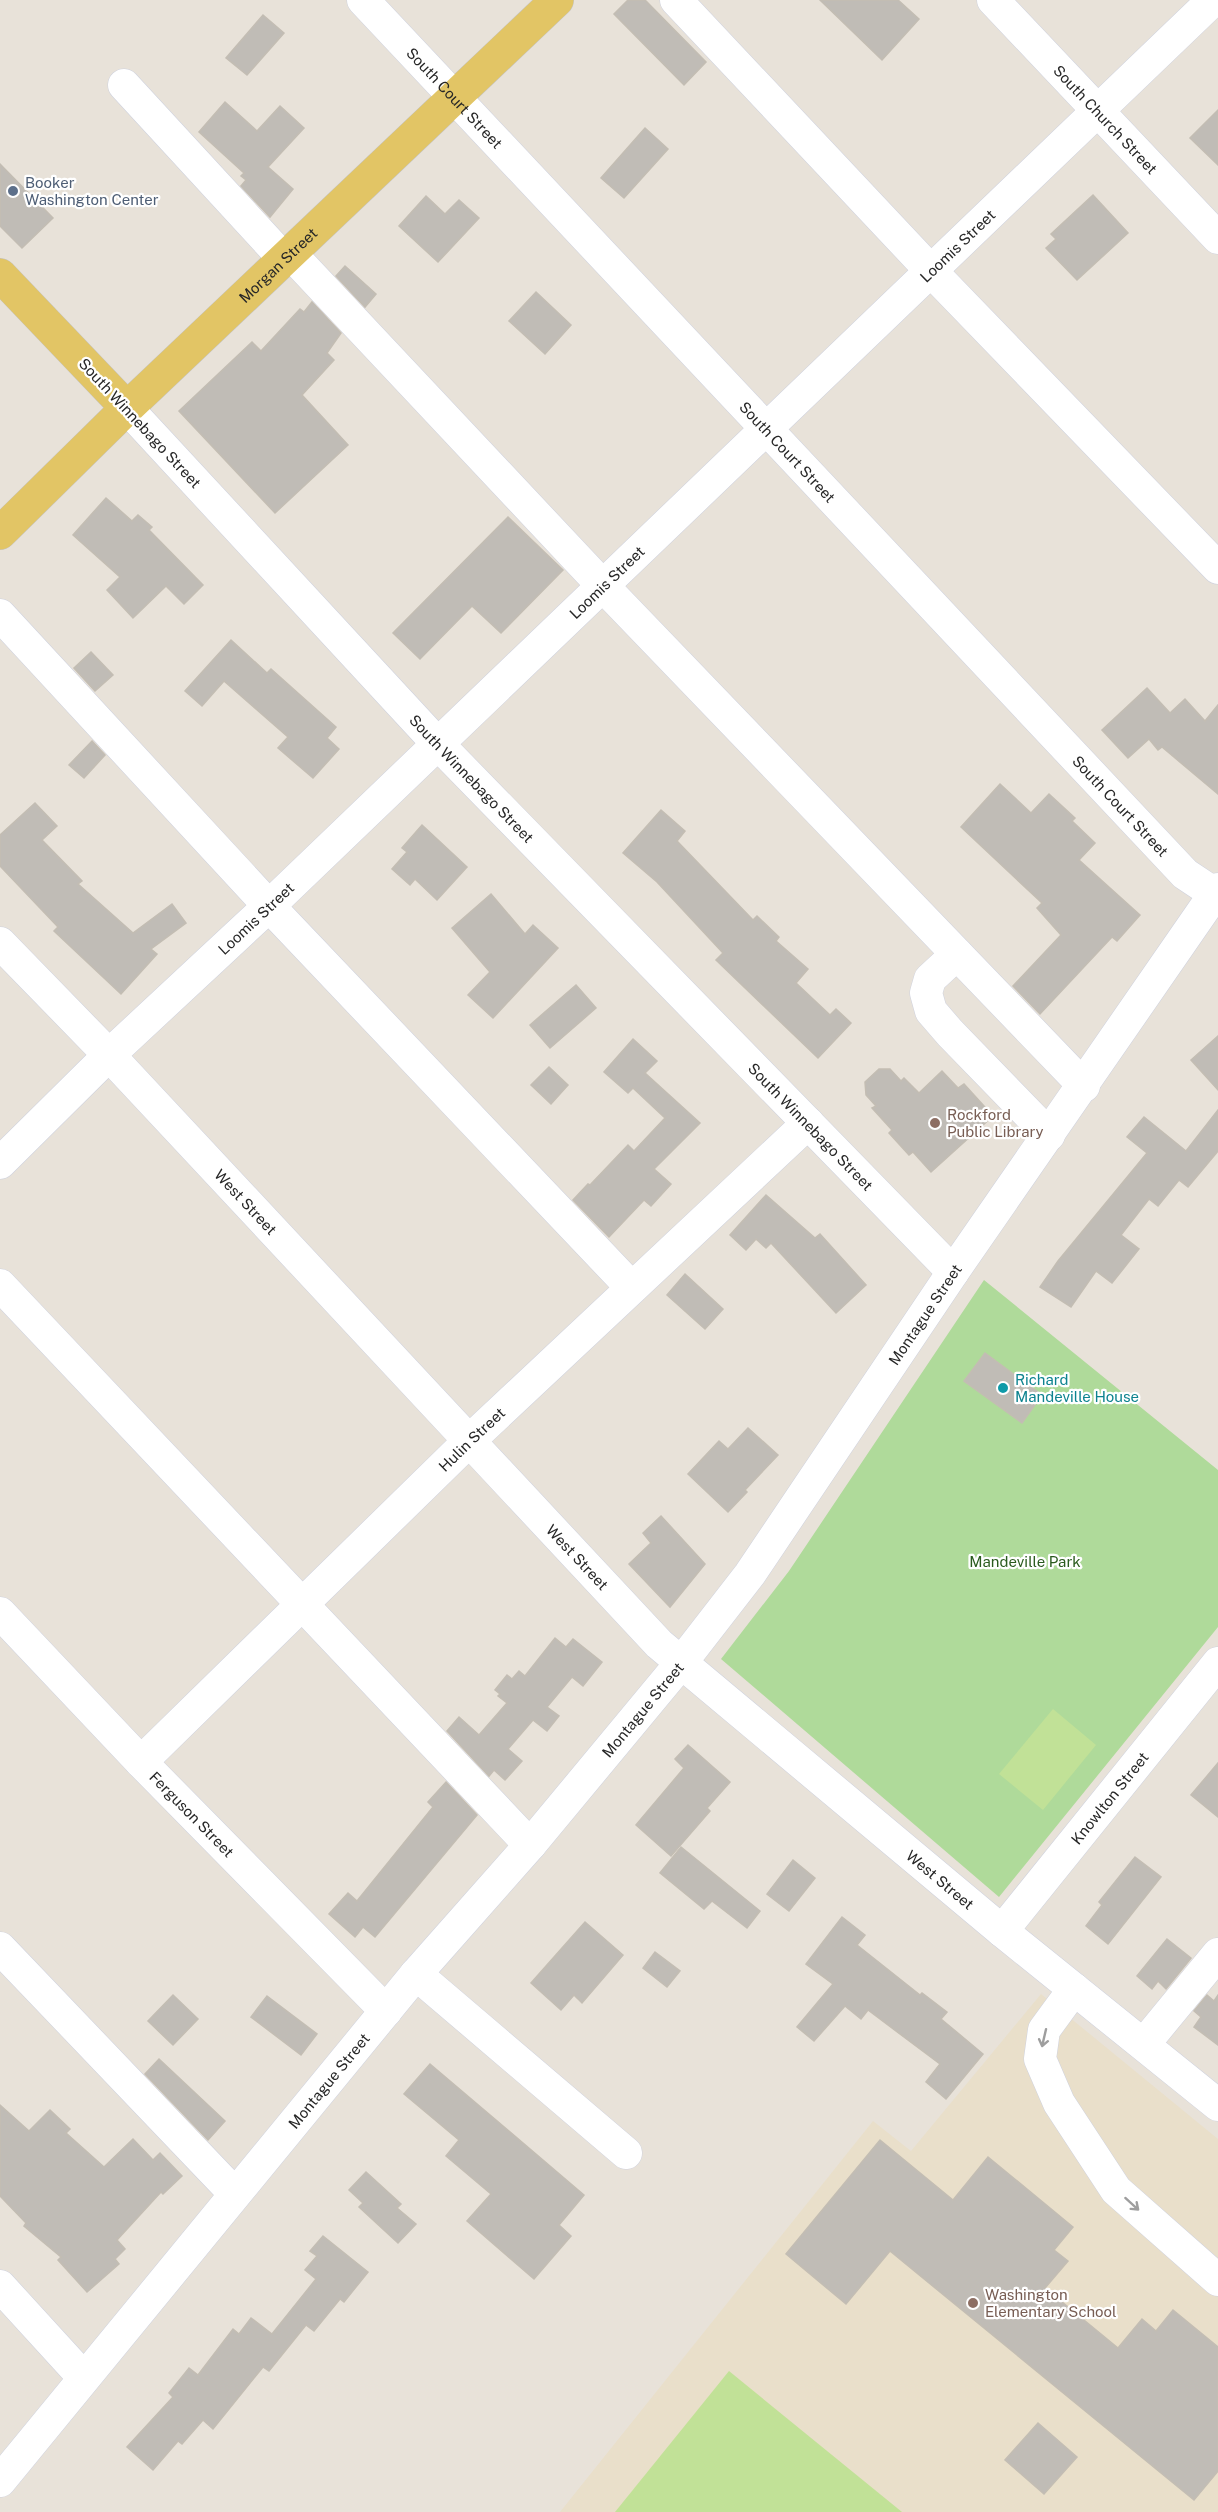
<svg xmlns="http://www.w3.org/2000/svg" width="1218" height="2512" viewBox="0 0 1218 2512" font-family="'Public Sans',sans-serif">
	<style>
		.education { fill: #e9dfca }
		.green { fill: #afda9a }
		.pitch { fill: #c1e197 }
		.building { fill: #c0bcb6; stroke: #c3bdb3; stroke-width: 1.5 }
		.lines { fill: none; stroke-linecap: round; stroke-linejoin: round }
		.minor-casing { stroke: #cfd2de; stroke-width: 33 }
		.major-casing { stroke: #c3c3c3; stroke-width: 34 }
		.minor { stroke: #fff; stroke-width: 32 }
		.major { stroke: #e2c565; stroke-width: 33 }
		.oneway { stroke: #9e9e9e }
		.service-dot { fill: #5c6f8a; stroke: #fff; stroke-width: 2 }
		.education-dot { fill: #8d6e63; stroke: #fff; stroke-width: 2 }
		.culture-dot { fill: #0f9aa8; stroke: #fff; stroke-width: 2 }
		.labels { text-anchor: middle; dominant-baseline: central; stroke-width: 4.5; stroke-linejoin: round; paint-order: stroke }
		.street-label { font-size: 15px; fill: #272727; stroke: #fff }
		.service-label { font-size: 15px; fill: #4e5e75; stroke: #fff; text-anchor: start }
		.education-label { font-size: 15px; fill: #785e54; stroke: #fff; text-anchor: start }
		.culture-label { font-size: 15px; fill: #0d838f; stroke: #fff; text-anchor: start }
		.park-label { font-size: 15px; fill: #2b5b1f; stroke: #fff }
	</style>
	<rect width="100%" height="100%" fill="#e8e2d9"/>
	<polygon class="education" points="1041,1994 1218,2139 1218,2512 560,2512 873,2121 911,2151"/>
	<polygon class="green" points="984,1280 1218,1470 1218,1627 999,1897 721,1659 789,1571"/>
	<g class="pitch">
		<polygon points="1053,1709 1096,1745 1043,1810 999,1774"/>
		<polygon points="729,2371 902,2512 615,2512"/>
	</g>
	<g class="building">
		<polygon points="628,0 645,0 706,62 684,85 614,14"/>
		<polygon points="820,0 898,0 919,19 882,60"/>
		<polygon points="263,15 284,33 247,75 226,58"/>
		<polygon points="225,102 257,131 280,106 304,128 268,167 293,189 270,217 241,186 246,180 241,176 244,173 199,132"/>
		<polygon points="1218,110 1218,165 1190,138"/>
		<polygon points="645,128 668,149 624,198 601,178"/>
		<polygon points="0,164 53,218 22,248 0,226"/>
		<polygon points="1093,195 1128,233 1077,280 1046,248 1056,239 1051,234"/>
		<polygon points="426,196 445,214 459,200 479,218 438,262 399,226"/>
		<polygon points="345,266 376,294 365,307 336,276"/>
		<polygon points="536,292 571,325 545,354 509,321"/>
		<polygon points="312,302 341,333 327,353 334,360 302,395 348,445 275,513 179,411 252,342 261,351 300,309 304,312"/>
		<polygon points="106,498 132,521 138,515 152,527 149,530 203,585 184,604 166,586 133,618 107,590 120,577 73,535"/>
		<polygon points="508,517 563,570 501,633 472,606 420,659 393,633"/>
		<polygon points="231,640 267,673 271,669 336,727 327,738 339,749 313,778 278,748 288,737 224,681 202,706 185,691"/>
		<polygon points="91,652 113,675 95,691 74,668"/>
		<polygon points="1147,688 1170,713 1185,699 1205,721 1218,705 1218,794 1162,747 1158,750 1149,739 1128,758 1102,730"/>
		<polygon points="92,741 105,755 84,778 69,765"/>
		<polygon points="1000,784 1031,813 1049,794 1075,818 1072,821 1095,843 1079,860 1140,915 1117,941 1112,937 1040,1014 1013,986 1061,935 1037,908 1042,903 961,827"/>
		<polygon points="35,803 57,826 42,840 82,881 78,884 133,933 172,904 186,923 151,949 157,954 121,994 54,931 58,927 0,866 0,835"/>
		<polygon points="661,810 685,831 677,841 753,920 757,916 779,937 776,941 808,969 796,983 830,1015 836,1009 851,1023 818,1058 716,960 723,953 657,882 623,853"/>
		<polygon points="422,825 467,867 437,900 415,879 410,885 392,869 407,852 402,848"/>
		<polygon points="491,894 525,934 533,925 558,948 493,1018 468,995 490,972 452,928"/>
		<polygon points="576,985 596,1008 550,1048 530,1025"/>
		<polygon points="1218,1036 1218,1090 1191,1060"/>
		<polygon points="633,1039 657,1061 645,1073 700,1123 654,1169 671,1184 651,1206 644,1200 609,1237 573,1200 588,1184 590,1185 628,1145 634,1151 665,1118 633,1088 628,1093 604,1072"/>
		<polygon points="549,1067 568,1085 551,1104 531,1085"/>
		<polygon points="879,1069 890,1069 901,1081 904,1078 919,1093 942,1071 958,1088 964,1084 993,1116 931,1172 913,1152 909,1155 889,1133 892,1130 872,1108 876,1106 866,1095 865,1082"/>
		<polygon points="1218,1110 1218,1151 1188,1187 1179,1180 1158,1206 1149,1199 1121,1235 1139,1249 1112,1283 1096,1271 1071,1307 1040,1287 1058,1261 1147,1153 1127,1137 1144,1117 1186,1151"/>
		<polygon points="766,1195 815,1238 820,1234 866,1285 836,1313 771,1243 766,1248 756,1239 746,1250 730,1235"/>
		<polygon points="685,1274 723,1309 705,1329 667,1295"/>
		<polygon points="985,1353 1042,1395 1022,1423 964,1381"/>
		<polygon points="748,1428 778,1455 745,1490 747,1492 728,1512 688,1474 719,1441 728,1449"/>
		<polygon points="661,1516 705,1564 670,1607 629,1564 651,1543 643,1533"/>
		<polygon points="555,1638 566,1647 573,1639 602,1662 583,1686 572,1677 547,1707 559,1716 547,1731 533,1720 508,1749 522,1761 505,1780 494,1770 489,1776 447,1731 459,1717 479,1735 507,1703 498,1696 500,1694 495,1690 507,1675 512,1679 519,1671 525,1676"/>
		<polygon points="688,1745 730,1782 707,1808 710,1811 671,1856 636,1825 684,1768 675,1759"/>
		<polygon points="1218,1763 1218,1817 1191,1795"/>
		<polygon points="446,1782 477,1815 375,1937 363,1927 355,1937 329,1914 348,1893 357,1901 433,1807 428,1802"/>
		<polygon points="681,1847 760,1911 747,1928 712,1901 704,1909 660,1873"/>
		<polygon points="1135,1857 1161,1877 1108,1944 1086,1926 1102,1905 1099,1902"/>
		<polygon points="793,1860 815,1878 789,1911 767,1894"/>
		<polygon points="842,1917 865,1935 857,1945 920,1995 922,1993 947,2012 941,2019 983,2054 946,2099 926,2082 940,2064 868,2010 861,2019 845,2006 814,2041 797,2027 833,1984 806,1964"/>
		<polygon points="585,1922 623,1955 582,2003 574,1995 561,2010 531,1983"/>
		<polygon points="1167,1939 1191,1958 1166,1989 1158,1981 1152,1989 1137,1976"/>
		<polygon points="655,1952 680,1971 667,1987 643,1968"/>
		<polygon points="173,1995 198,2019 173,2045 148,2021"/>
		<polygon points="1207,1995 1214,2001 1218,1995 1218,2045 1194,2027 1201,2017 1194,2011"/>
		<polygon points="267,1996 317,2034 301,2055 251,2017"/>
		<polygon points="159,2059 225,2121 208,2140 145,2074"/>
		<polygon points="430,2064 584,2195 559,2225 571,2236 534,2279 467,2221 491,2194 446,2156 459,2140 404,2094"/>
		<polygon points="0,2105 29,2131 50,2110 70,2129 66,2133 104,2167 133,2139 153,2160 160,2153 182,2176 163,2194 161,2192 117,2240 125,2249 115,2259 119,2264 87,2292 58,2260 61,2257 24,2226 26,2223 0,2196"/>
		<polygon points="880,2140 953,2200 988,2157 1073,2227 1054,2250 1068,2261 1045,2288 1118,2348 1142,2319 1156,2331 1173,2310 1218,2347 1218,2471 1194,2500 890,2251 846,2304 786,2254"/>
		<polygon points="366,2172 401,2204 397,2208 416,2224 398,2243 359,2207 363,2203 349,2190"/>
		<polygon points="323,2236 368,2272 344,2302 340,2299 314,2331 306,2325 269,2371 263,2367 213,2429 203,2420 182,2444 178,2441 153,2470 127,2447 173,2397 169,2393 189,2368 198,2375 233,2329 239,2334 251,2318 272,2334 316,2279 305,2270 317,2256 310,2251"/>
		<polygon points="1038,2423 1077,2457 1044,2494 1005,2460"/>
	</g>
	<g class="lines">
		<defs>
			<g id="minor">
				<path id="s1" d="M363,0l822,874 33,22"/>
				<polyline points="676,0 931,271 1218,568"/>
				<path id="s2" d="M993,0l225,238"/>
				<polyline points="124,85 285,260"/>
				<polyline points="291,254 602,585 1084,1086"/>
				<path id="s3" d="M127,408l310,335 516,529"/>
				<polyline points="0,615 269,906 631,1287"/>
				<path id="s4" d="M0,943l109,112 550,589 343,287 216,174"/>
				<polyline points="957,954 930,979 926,993 931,1011 950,1033 1049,1135"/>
				<path id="s5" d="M0,1163l109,-108 160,-149 944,-906"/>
				<polyline points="0,1285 530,1845"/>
				<path id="s6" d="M0,1613l141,149 245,249"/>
				<path id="s7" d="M141,1762l329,-322 338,-317"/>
				<path id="s8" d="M1002,1931l216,-268"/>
				<polyline points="0,1948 235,2194"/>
				<polyline points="416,1974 626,2153"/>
				<polyline points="1074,1989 1044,2030 1040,2059 1059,2103 1116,2190 1218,2280"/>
				<polyline points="1144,2044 1218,1954"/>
				<polyline points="0,2286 84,2378"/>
				<path id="s9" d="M0,2481l416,-507 114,-129 151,-182 69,-89 203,-302 265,-383"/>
			</g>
			<g id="major">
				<polyline points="0,275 127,408"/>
				<path id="s10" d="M0,533l127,-125 430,-408"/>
			</g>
		</defs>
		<use href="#minor" class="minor-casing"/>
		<use href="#major" class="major-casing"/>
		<use href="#minor" class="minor"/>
		<use href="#major" class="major"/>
	</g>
	<defs><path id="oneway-shaft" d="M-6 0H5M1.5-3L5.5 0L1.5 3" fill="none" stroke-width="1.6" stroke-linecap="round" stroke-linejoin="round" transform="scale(1.5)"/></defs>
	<g class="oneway">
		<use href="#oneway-shaft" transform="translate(1044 2038) rotate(103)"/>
		<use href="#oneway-shaft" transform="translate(1132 2204) rotate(42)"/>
	</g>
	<circle class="service-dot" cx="13" cy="191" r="6"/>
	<g class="education-dot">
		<circle cx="935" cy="1123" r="6"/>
		<circle cx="973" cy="2303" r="6"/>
	</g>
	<circle class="culture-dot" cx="1003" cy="1388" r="6"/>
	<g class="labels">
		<g class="street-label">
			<text stroke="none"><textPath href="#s1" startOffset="134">South Court Street</textPath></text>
			<text stroke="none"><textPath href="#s2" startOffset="164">South Church Street</textPath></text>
			<text stroke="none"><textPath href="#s5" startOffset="1326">Loomis Street</textPath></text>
			<text stroke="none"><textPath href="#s10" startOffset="386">Morgan Street</textPath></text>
			<text transform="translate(140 423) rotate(47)">South Winnebago Street</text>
			<text stroke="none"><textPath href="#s1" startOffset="620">South Court Street</textPath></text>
			<text stroke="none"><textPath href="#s5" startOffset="840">Loomis Street</textPath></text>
			<text stroke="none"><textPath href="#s3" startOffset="506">South Winnebago Street</textPath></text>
			<text stroke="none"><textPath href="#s1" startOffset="1106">South Court Street</textPath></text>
			<text stroke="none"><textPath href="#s5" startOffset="354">Loomis Street</textPath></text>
			<text stroke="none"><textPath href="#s3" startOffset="992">South Winnebago Street</textPath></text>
			<text stroke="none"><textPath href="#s4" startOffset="357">West Street</textPath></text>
			<text stroke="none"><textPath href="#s9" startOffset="1490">Montague Street</textPath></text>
			<text stroke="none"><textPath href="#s7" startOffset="462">Hulin Street</textPath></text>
			<text stroke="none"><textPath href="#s4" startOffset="843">West Street</textPath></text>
			<text stroke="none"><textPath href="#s9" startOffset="1004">Montague Street</textPath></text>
			<text stroke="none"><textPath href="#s8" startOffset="171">Knowlton Street</textPath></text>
			<text stroke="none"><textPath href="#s6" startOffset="278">Ferguson Street</textPath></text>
			<text stroke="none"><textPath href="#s4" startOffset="1329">West Street</textPath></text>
			<text stroke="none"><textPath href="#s9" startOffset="518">Montague Street</textPath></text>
		</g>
		<g class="service-label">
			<text x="25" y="182">Booker<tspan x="25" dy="17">Washington Center</tspan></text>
		</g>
		<g class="education-label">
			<text x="947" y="1114">Rockford<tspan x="947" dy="17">Public Library</tspan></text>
			<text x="985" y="2294">Washington<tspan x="985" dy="17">Elementary School</tspan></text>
		</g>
		<g class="culture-label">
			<text x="1015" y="1379">Richard<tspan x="1015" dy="17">Mandeville House</tspan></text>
		</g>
		<g class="park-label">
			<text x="1025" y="1561">Mandeville Park</text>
		</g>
	</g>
</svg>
